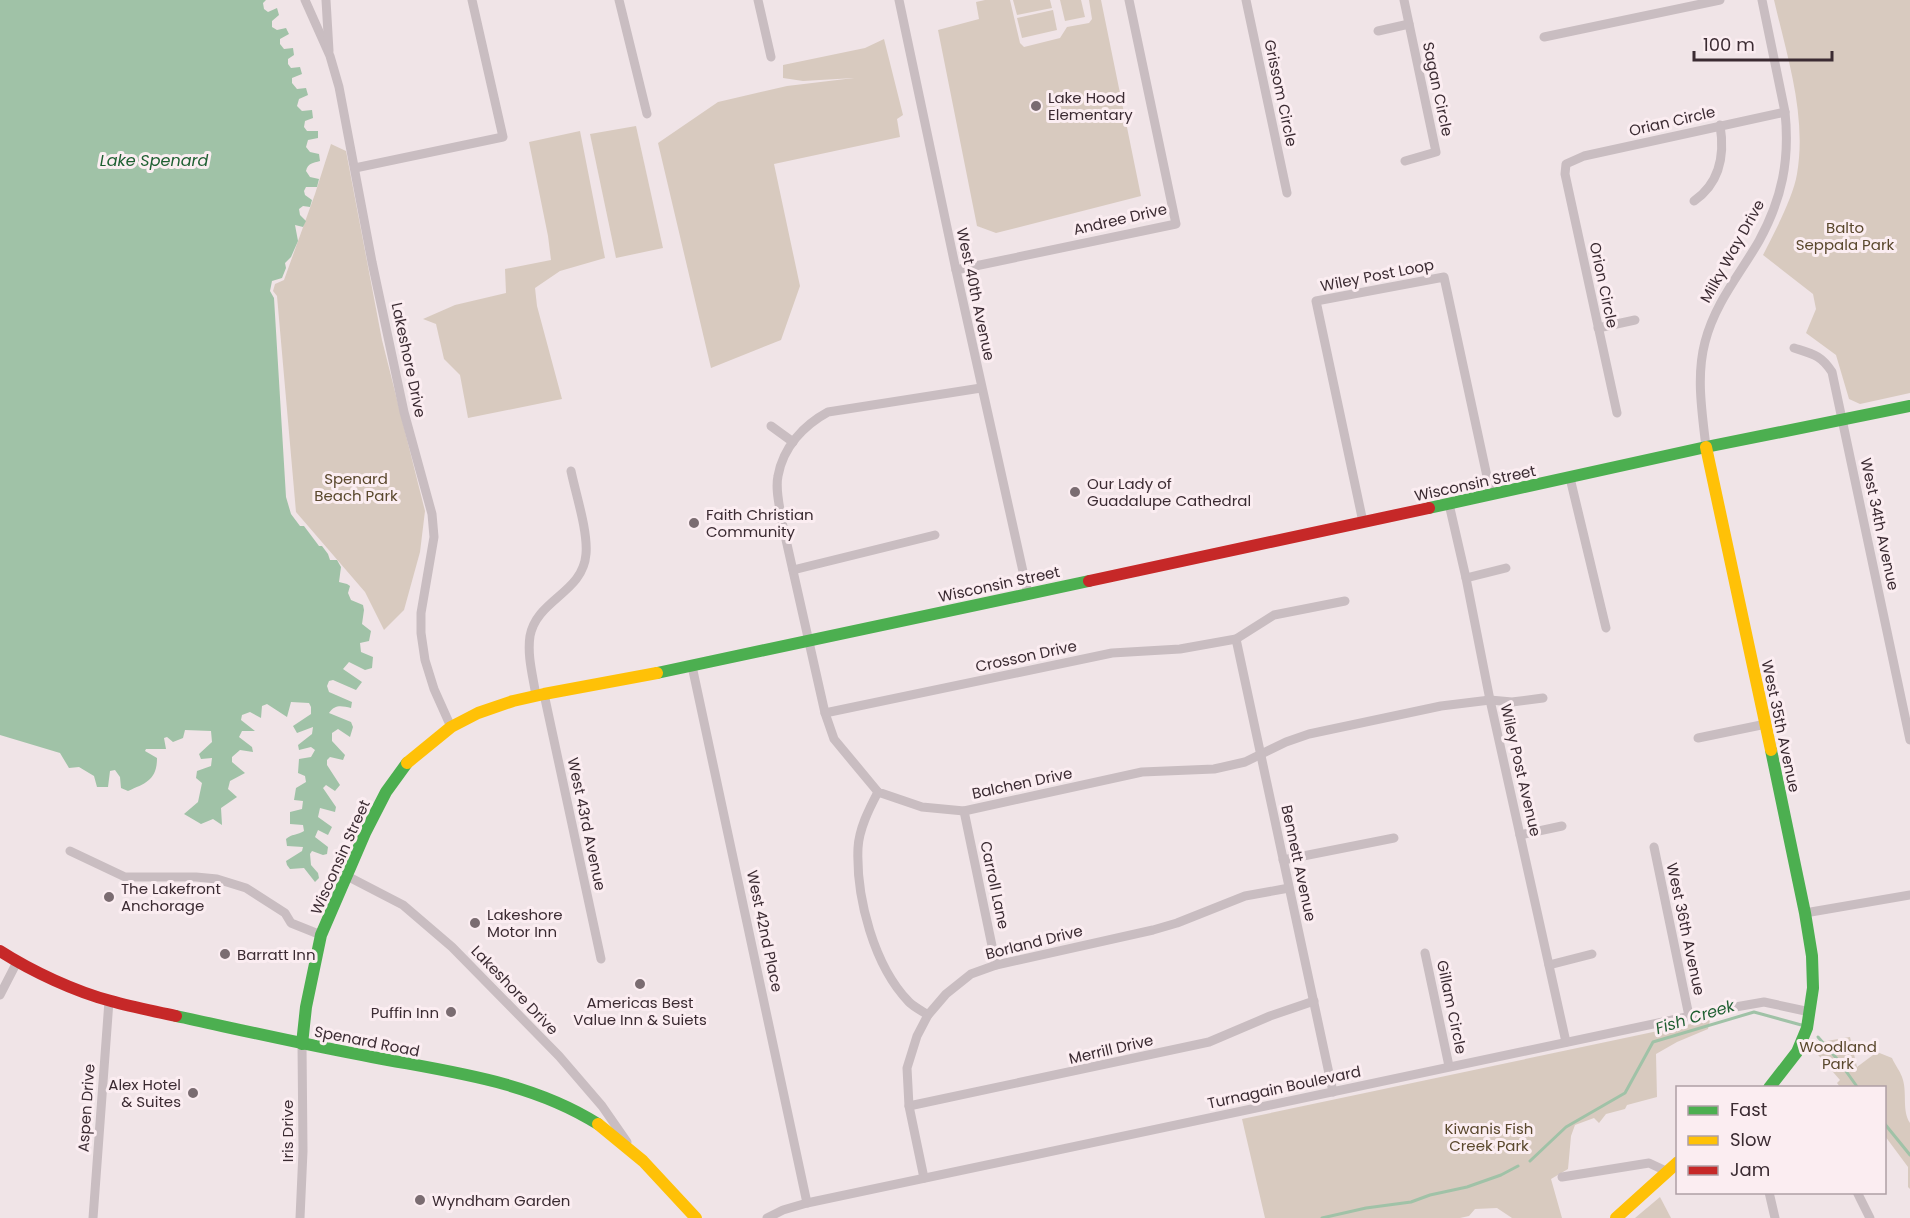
<svg xmlns="http://www.w3.org/2000/svg" width="1910" height="1218" viewBox="0 0 1910 1218" font-family="Poppins,sans-serif">
	<style>
		.green { fill: #d8cabf }
		.water { fill: #a0c2a7 }
		.lines { fill: none; stroke-linecap: round; stroke-linejoin: round }
		.stream { stroke: #a0c2a7; stroke-width: 3 }
		.street { stroke: #c9bdc1; stroke-width: 9 }
		.fast { stroke: #4caf50; stroke-width: 12 }
		.slow { stroke: #ffc107; stroke-width: 12 }
		.jam { stroke: #c62828; stroke-width: 12 }
		.poi-dot { fill: #7a6c71; stroke: #fbedf1; stroke-width: 2 }
		.labels { text-anchor: middle; dominant-baseline: central; stroke-width: 6; stroke-linejoin: round; paint-order: stroke }
		.street-label { font-size: 15px; fill: #3b2b32; stroke: #fbedf1 }
		.poi-label { font-size: 15px; fill: #3b2b32; stroke: #fbedf1; text-anchor: start }
		.park-label { font-size: 15px; fill: #5a482d; stroke: #fbedf1 }
		.water-label { font-size: 16px; font-style: italic; fill: #1e5f31; stroke: #fbedf1 }
	</style>
	<rect width="100%" height="100%" fill="#f0e4e7"/>
	<g class="green">
		<polygon points="985,0 1010,0 1020,43 1024,47 1060,38 1067,27 1089,23 1092,19 1089,0 1101,0 1141,196 996,233 977,226 938,30 979,19 976,2"/>
		<polygon points="1013,0 1050,0 1052,8 1017,15"/>
		<polygon points="1060,0 1081,0 1085,17 1065,21"/>
		<path d="M1774,0h136v393l-50,11 -11,-5 -13,-44 -30,-22 10,-24 -3,-15 -50,-39c11,-22 30,-57 34,-81 10,-58 -10,-118 -23,-174z"/>
		<polygon points="1053,10 1057,30 1022,38 1017,18"/>
		<polygon points="884,39 903,115 897,119 900,137 774,164 800,286 781,340 711,368 658,143 718,102 787,86 854,78 803,81 783,78 783,65 865,48"/>
		<polygon points="636,126 663,248 616,258 590,134"/>
		<polygon points="580,131 605,258 560,271 535,288 537,306 562,399 468,418 460,375 444,359 436,324 423,319 455,305 506,293 505,269 551,260 548,236 529,142"/>
		<polygon points="331,144 346,151 382,340 425,511 420,552 404,610 384,630 365,592 296,512 277,296 273,291 275,284 284,280 315,194"/>
		<polygon points="1710,1020 1708,1029 1677,1042 1656,1054 1657,1097 1627,1105 1625,1109 1606,1114 1599,1123 1594,1118 1575,1125 1571,1136 1568,1169 1551,1179 1562,1218 1512,1218 1497,1208 1475,1209 1469,1216 1460,1218 1265,1218 1242,1119"/>
		<path d="M1850,1037l7,30 20,-15 15,6c3,7 9,14 11,22 4,14 -1,31 7,43v66l-2,-2v-20l-23,-31 -1,-48 -44,-1 -3,-4 3,-3 -28,-32 3,-5z"/>
		<polygon points="1660,1197 1671,1218 1635,1218"/>
	</g>
	<path class="water" d="M0,0h266l-3,3 1,6 4,3 9,-4 2,7 -7,6v6l5,3 9,-2 3,6 -9,5v5l4,5 9,-1 1,7 -6,4v5l3,4 9,-1 2,7 -10,4v5l5,6 9,-1 2,7 -9,4 -2,7 5,5 10,-1 1,8 -8,3 -1,6 3,4h11v7l-10,2 -2,7 4,5 9,2 1,7c-7,2 -12,2 -14,10l4,6 9,2 -2,8h-11l-2,4 1,4 7,5 -2,7 -7,-1 -4,3 1,6 6,6 -3,6 -8,-2 3,16 -7,16 -6,6 1,5 -4,10 -10,3 -2,10 4,7 12,199 5,17 9,12h4l15,20h3l6,8 2,6h7l4,7 -2,15 8,2 3,2 -2,7 3,7 12,5 1,5 -2,14 9,7 -2,10 -9,2 1,9 12,5 -1,11 -7,2 -16,-8 -6,7 19,13 -6,8 -23,-10 -4,1 -2,5 2,6 23,10 -1,6c-9,-2 -16,-4 -22,5l22,9 2,5 -3,10 -12,-8 -6,4v8l13,14 -2,5 -13,-3 -3,3v5l13,20 -5,6 -9,-6 -3,3 13,19 -1,5 -15,-4 -2,9 14,10 -4,8 -10,-5 -3,7 13,10 -1,7 -4,1 -11,-4 -2,3 1,11 7,8 1,5 -4,4 -11,-14 -14,1 -3,-4 -1,-4 16,-10 1,-4 -16,-1 -1,-7c5,-5 12,-4 18,-8l-1,-6 -13,-1v-12l12,-3 1,-8 -9,-1 2,-12 10,-6 -1,-6 -7,-3 1,-14 12,-2 4,-7 -4,-3 -12,3 -1,-5 14,-11 1,-7 -16,6 -4,-7 18,-12v-7l-2,-4 -18,-1 -4,15 -20,-13 -5,2 -1,12 -11,-6 -8,3 -1,5 14,11h-13l-3,6 13,10 1,5 -13,-2 -8,7v5l13,11 -15,8 -2,8 9,8 -16,11 1,17 -9,-6 -12,5 -17,-10 14,-12 4,-19 -6,-5 1,-7 14,-5 1,-8 -11,1 -2,-5 13,-12 -1,-11 -26,-1 -2,8 -10,4 -6,-5 -3,1 2,11h-20l-1,2 12,7c0,22 -11,25 -29,33l-7,-3 -1,-11 -5,-7 -5,1 -2,16h-11l-3,-11 -15,-9 -10,1 -9,-15 -60,-18z"/>
	<g class="lines">
		<g class="stream">
			<polyline points="1818,1037 1838,1060 1858,1088"/>
			<polyline points="1884,1123 1910,1155"/>
			<polyline points="1530,1161 1566,1127 1625,1093 1653,1042 1754,1012 1805,1026"/>
			<polyline points="1322,1218 1366,1208 1411,1202 1430,1195 1467,1187 1501,1175 1518,1166"/>
		</g>
		<g class="street">
			<polyline points="305,0 330,56 339,87 372,262 404,412 432,514 434,537 421,613 421,633 425,660 434,689 451,727"/>
			<polyline points="326,0 329,51"/>
			<polyline points="619,0 647,114"/>
			<polyline points="758,0 771,57"/>
			<polyline points="899,0 956,270 1028,594"/>
			<polyline points="1246,0 1287,193"/>
			<polyline points="1404,0 1436,152 1405,161"/>
			<polyline points="1378,31 1409,24"/>
			<polyline points="1544,37 1720,0"/>
			<polyline points="355,168 503,137 472,0"/>
			<path d="M1694,201c26,-18 31,-46 26,-76"/>
			<polyline points="956,270 1176,224 1129,0"/>
			<polyline points="1598,328 1635,320"/>
			<path d="M1794,348c19,6 27,7 38,24l78,368"/>
			<path d="M981,388l-153,24c-24,13 -45,35 -50,64 -3,14 2,31 4,46l43,191 9,26 44,53 44,15 42,4 178,-39 72,-3 31,-7 41,-20 23,-8 132,-28 49,-6 22,2 31,-4"/>
			<polyline points="1617,413 1565,174 1566,164 1584,156 1785,112"/>
			<polyline points="771,426 793,442"/>
			<path d="M1706,447c-4,-35 -10,-71 -1,-105 10,-39 35,-68 54,-101 23,-42 31,-81 26,-129l-23,-112"/>
			<polyline points="1570,478 1606,628"/>
			<polyline points="1449,504 1466,578 1490,700 1566,1042"/>
			<polyline points="1363,522 1316,301 1444,277 1491,495"/>
			<polyline points="793,570 935,535"/>
			<polyline points="1466,578 1506,568"/>
			<polyline points="1236,639 1333,1092"/>
			<polyline points="692,666 807,1203"/>
			<polyline points="544,694 601,959"/>
			<path d="M536,696c-3,-20 -9,-40 -6,-60 7,-37 53,-43 56,-82 2,-23 -10,-59 -15,-83"/>
			<polyline points="825,713 1112,653 1180,649 1236,639 1274,615 1345,601"/>
			<polyline points="1698,738 1766,724"/>
			<path d="M878,792c-9,17 -19,37 -20,56 -2,50 16,118 51,154 5,5 13,9 19,13"/>
			<polyline points="964,811 996,965"/>
			<polyline points="1520,835 1562,826"/>
			<polyline points="1654,847 1689,1016"/>
			<polyline points="70,851 125,877 196,877 217,879 246,888 285,913 291,923 321,935"/>
			<polyline points="1283,860 1394,838"/>
			<polyline points="347,876 403,905 452,947 559,1056 602,1106 627,1142"/>
			<polyline points="1805,913 1910,895"/>
			<polyline points="1425,953 1449,1066"/>
			<polyline points="1549,965 1592,954"/>
			<polyline points="0,995 17,962"/>
			<polyline points="909,1106 1209,1042 1270,1016 1314,1001"/>
			<polyline points="1562,1177 1649,1163 1666,1171"/>
			<polyline points="924,1178 909,1106 907,1068 917,1036 928,1015 946,994 971,974 996,965 1153,930 1177,923 1245,896 1289,888"/>
			<polyline points="1769,1192 1775,1218"/>
			<polyline points="1857,1192 1870,1218"/>
			<polyline points="93,1218 109,1001"/>
			<polyline points="300,1218 303,1151 302,1044"/>
			<polyline points="767,1218 783,1210 807,1203 1724,1009 1764,1002 1810,1012"/>
		</g>
		<g class="fast">
			<polyline points="1429,508 1706,447 1910,406"/>
			<polyline points="657,673 1089,581"/>
			<path d="M176,1016c65,14 130,29 196,41 78,15 158,24 226,67"/>
			<polyline points="302,1044 306,1007 321,935 365,833 386,792 407,763"/>
			<polyline points="1769,1088 1797,1052 1807,1028 1813,988 1812,956 1805,913 1771,750"/>
		</g>
		<g class="slow">
			<polyline points="1706,447 1771,750"/>
			<polyline points="407,763 451,727 478,713 513,701 544,694 657,673"/>
			<polyline points="598,1124 643,1161 696,1218"/>
			<polyline points="1616,1218 1678,1162"/>
		</g>
		<g class="jam">
			<polyline points="1089,581 1429,508"/>
			<path d="M0,951c31,20 76,41 111,50 21,6 43,10 65,15"/>
		</g>
	</g>
	<g class="poi-dot">
		<circle cx="1036" cy="106" r="6"/>
		<circle cx="1075" cy="492" r="6"/>
		<circle cx="694" cy="523" r="6"/>
		<circle cx="109" cy="897" r="6"/>
		<circle cx="475" cy="923" r="6"/>
		<circle cx="225" cy="954" r="6"/>
		<circle cx="640" cy="984" r="6"/>
		<circle cx="451" cy="1012" r="6"/>
		<circle cx="193" cy="1093" r="6"/>
		<circle cx="420" cy="1200" r="6"/>
	</g>
	<g class="labels">
		<g class="street-label">
			<text transform="translate(1438 89) rotate(78)">Sagan Circle</text>
			<text transform="translate(1281 93) rotate(78)">Grissom Circle</text>
			<text transform="translate(1672 121) rotate(-13)">Orian Circle</text>
			<text transform="translate(1120 219) rotate(-13)">Andree Drive</text>
			<text transform="translate(1732 251) rotate(-61)">Milky Way Drive</text>
			<text transform="translate(1377 275) rotate(-11)">Wiley Post Loop</text>
			<text transform="translate(1604 285) rotate(78)">Orion Circle</text>
			<text transform="translate(976 294) rotate(78)">West 40th Avenue</text>
			<text transform="translate(409 360) rotate(78)">Lakeshore Drive</text>
			<text transform="translate(1475 483) rotate(-12)">Wisconsin Street</text>
			<text transform="translate(1880 524) rotate(78)">West 34th Avenue</text>
			<text transform="translate(999 584) rotate(-12)">Wisconsin Street</text>
			<text transform="translate(1026 656) rotate(-12)">Crosson Drive</text>
			<text transform="translate(1781 726) rotate(78)">West 35th Avenue</text>
			<text transform="translate(1521 770) rotate(77)">Wiley Post Avenue</text>
			<text transform="translate(1022 783) rotate(-12)">Balchen Drive</text>
			<text transform="translate(587 824) rotate(78)">West 43rd Avenue</text>
			<text transform="translate(340 857) rotate(-66)">Wisconsin Street</text>
			<text transform="translate(1299 863) rotate(78)">Bennett Avenue</text>
			<text transform="translate(995 885) rotate(78)">Carroll Lane</text>
			<text transform="translate(1686 929) rotate(78)">West 36th Avenue</text>
			<text transform="translate(765 931) rotate(78)">West 42nd Place</text>
			<text transform="translate(1034 942) rotate(-14)">Borland Drive</text>
			<text transform="translate(515 990) rotate(46)">Lakeshore Drive</text>
			<text transform="translate(1452 1007) rotate(78)">Gillam Circle</text>
			<text transform="translate(367 1041) rotate(11)">Spenard Road</text>
			<text transform="translate(1111 1049) rotate(-13)">Merrill Drive</text>
			<text transform="translate(1284 1087) rotate(-12)">Turnagain Boulevard</text>
			<text transform="translate(86 1108) rotate(-86)">Aspen Drive</text>
			<text transform="translate(287 1131) rotate(-90)">Iris Drive</text>
		</g>
		<g class="poi-label">
			<text x="1048" y="97">Lake Hood<tspan x="1048" dy="17">Elementary</tspan></text>
			<text x="1087" y="483">Our Lady of<tspan x="1087" dy="17">Guadalupe Cathedral</tspan></text>
			<text x="706" y="514">Faith Christian<tspan x="706" dy="17">Community</tspan></text>
			<text x="121" y="888">The Lakefront<tspan x="121" dy="17">Anchorage</tspan></text>
			<text x="487" y="914">Lakeshore<tspan x="487" dy="17">Motor Inn</tspan></text>
			<text x="237" y="954">Barratt Inn</text>
			<text x="640" y="1002" text-anchor="middle">Americas Best<tspan x="640" dy="17">Value Inn &amp; Suiets</tspan></text>
			<text x="439" y="1012" text-anchor="end">Puffin Inn</text>
			<text x="181" y="1084" text-anchor="end">Alex Hotel<tspan x="181" dy="17">&amp; Suites</tspan></text>
			<text x="432" y="1200">Wyndham Garden</text>
		</g>
		<g class="park-label">
			<text x="1845" y="227">Balto<tspan x="1845" dy="17">Seppala Park</tspan></text>
			<text x="356" y="478">Spenard<tspan x="356" dy="17">Beach Park</tspan></text>
			<text x="1838" y="1046">Woodland<tspan x="1838" dy="17">Park</tspan></text>
			<text x="1489" y="1128">Kiwanis Fish<tspan x="1489" dy="17">Creek Park</tspan></text>
		</g>
		<g class="water-label">
			<text x="154" y="160">Lake Spenard</text>
			<text transform="translate(1695 1017) rotate(-17)">Fish Creek</text>
		</g>
	</g>
	<rect x="1676" y="1086" width="210" height="108" fill="#fbedf1" stroke="#ae9fa5" stroke-width="1.5"/>
	<rect x="1688" y="1106" width="30" height="9" fill="#4caf50" stroke="#ae9fa5" stroke-width="1.5"/>
	<text x="1730" y="1116" font-size="18" fill="#3b2b32">Fast</text>
	<rect x="1688" y="1136" width="30" height="9" fill="#ffc107" stroke="#ae9fa5" stroke-width="1.5"/>
	<text x="1730" y="1146" font-size="18" fill="#3b2b32">Slow</text>
	<rect x="1688" y="1166" width="30" height="9" fill="#c62828" stroke="#ae9fa5" stroke-width="1.5"/>
	<text x="1730" y="1176" font-size="18" fill="#3b2b32">Jam</text>
	<path d="M1694 51v9h138v-9" fill="none" stroke="#3b2b32" stroke-width="3"/>
	<text x="1703" y="51" font-size="18" fill="#3b2b32" stroke="#fbedf1" stroke-width="4.5" paint-order="stroke">100 m</text>
</svg>
